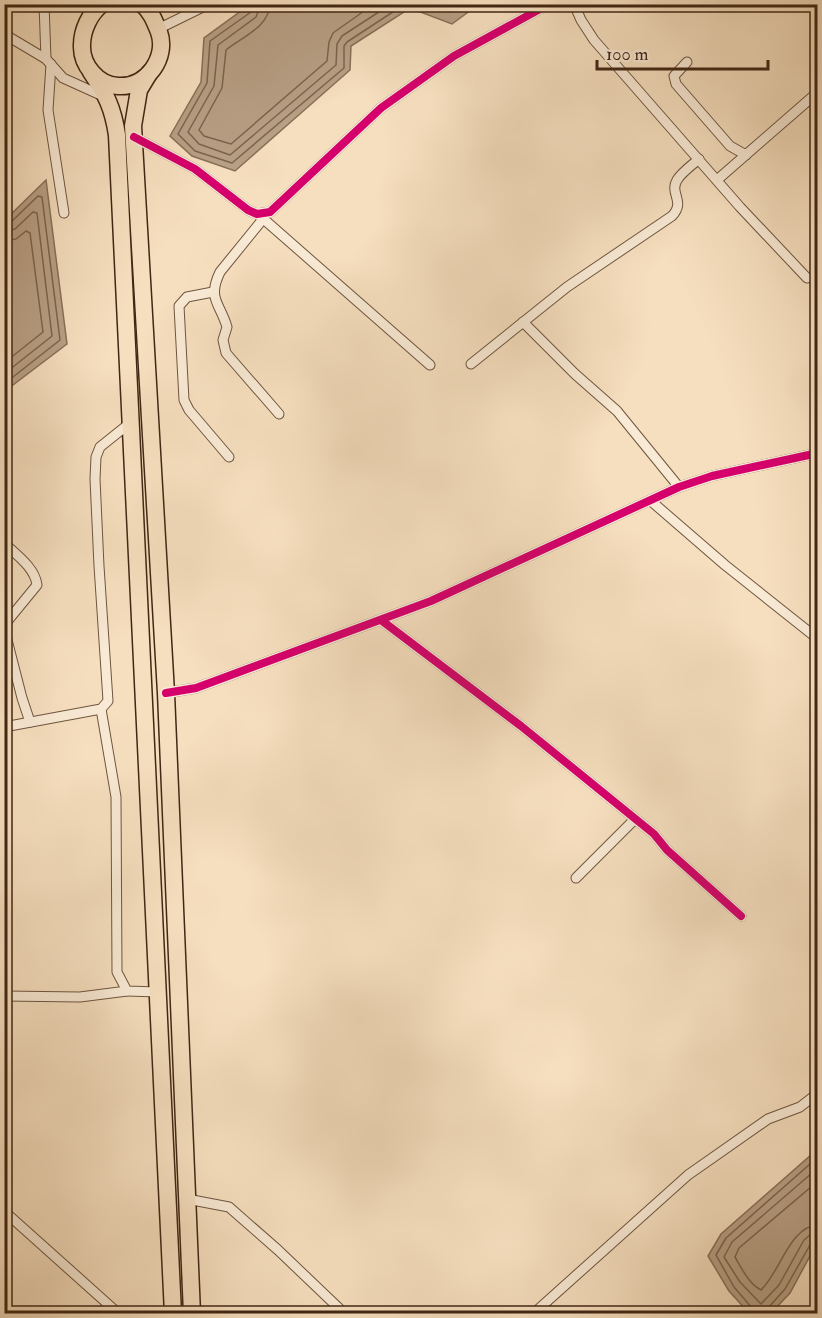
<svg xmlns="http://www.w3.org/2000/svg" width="822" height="1318" viewBox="0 0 822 1318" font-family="'IM FELL Double Pica',serif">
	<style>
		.water { fill: #b8a085; stroke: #887058; stroke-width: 1.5 }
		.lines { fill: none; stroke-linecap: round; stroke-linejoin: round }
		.shore { stroke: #7c644c; stroke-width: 1.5 }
		.street-casing { stroke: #6e553f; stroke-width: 11 }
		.highway-casing { stroke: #412714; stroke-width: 19 }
		.street { stroke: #f9ead5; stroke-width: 9 }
		.highway { stroke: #f6dfbf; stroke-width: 16 }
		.cycleway-casing { stroke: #f9ead5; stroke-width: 11 }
		.cycleway { stroke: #d6006c; stroke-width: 8 }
	</style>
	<rect width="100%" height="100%" fill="#f6dfbf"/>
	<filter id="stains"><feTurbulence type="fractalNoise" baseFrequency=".00333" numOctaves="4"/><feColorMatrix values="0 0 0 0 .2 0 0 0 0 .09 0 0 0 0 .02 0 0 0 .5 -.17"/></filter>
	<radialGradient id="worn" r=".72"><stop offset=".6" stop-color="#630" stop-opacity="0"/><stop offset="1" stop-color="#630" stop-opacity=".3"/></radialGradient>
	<g class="water">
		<polygon points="249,5 249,4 476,5 475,7 452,24 410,8 351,46 350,70 235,171 192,156 170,136 201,82 204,38"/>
		<polygon points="46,180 67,344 5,391 5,220"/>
		<polygon points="811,1155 817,1160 817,1243 790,1293 771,1313 749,1313 729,1291 708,1256 721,1234"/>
	</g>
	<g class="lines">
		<g class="shore">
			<polyline points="253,4 251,12 210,41 207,83 178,134 195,151 232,163 344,68 344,46 347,42 405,4"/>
			<polyline points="261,4 256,17 218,45 214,86 188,132 199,144 230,155 336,65 337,44 342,36 391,4"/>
			<path d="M270,4c-1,23 -28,33 -44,46l-4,38 -23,42 5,6 27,8 96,-83 2,-19 4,-9 41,-29"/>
			<polyline points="4,224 11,222 38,196 42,197 60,340 4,384"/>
			<polyline points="4,232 15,229 33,212 37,213 52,336 4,374"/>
			<polyline points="4,241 16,239 26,231 30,233 43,332 4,363"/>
			<polyline points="818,1172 812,1173 732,1242 724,1257 740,1282 761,1304 779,1285 804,1240 810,1235 818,1234"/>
			<path d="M818,1181l-79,67 -4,9c7,12 14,27 26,33 19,-18 29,-64 57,-65"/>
			<polyline points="753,1314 752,1308 734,1287 716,1255 726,1238 810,1164 818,1164"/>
			<polyline points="767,1314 768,1308 785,1289 810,1245 818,1242"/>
		</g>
		<defs>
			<g id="street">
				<polyline points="44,4 46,59"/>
				<polyline points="574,4 581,20 594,40 740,207 807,278"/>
				<polyline points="158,29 209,4"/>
				<polyline points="4,34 46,59 63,78 105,97"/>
				<polyline points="687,62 674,76 676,84 730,146 746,155"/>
				<polyline points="51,64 48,110 64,213"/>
				<polyline points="134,137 195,169 248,210 257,214 270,212 381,108 454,56 549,4"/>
				<polyline points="717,180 818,92"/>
				<polyline points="259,215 430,365"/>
				<path d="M263,219l-43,53c-13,27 0,31 7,55l-4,13 3,13 53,61"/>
				<polyline points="213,292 187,297 179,306 184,400 189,410 229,457"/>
				<polyline points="523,322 575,374 617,411 679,487"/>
				<path d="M471,364l96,-77 105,-71c14,-15 -3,-22 5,-36 5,-8 15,-15 22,-21"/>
				<polyline points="651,501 725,565 818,639"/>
				<path d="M4,543c13,12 31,25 33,42l-32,39v8l17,66 8,24"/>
				<polyline points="381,620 521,726 654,834 667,850 741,916"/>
				<polyline points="166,693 196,688 431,601 679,487 712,476 818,453"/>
				<polyline points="101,709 116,797 117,972 127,991 158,992"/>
				<polyline points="4,727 101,709 108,701 99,566 95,479 96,457 100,447 130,423"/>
				<polyline points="576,878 635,819"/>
				<polyline points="4,996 80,997 127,991"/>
				<polyline points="187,1199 229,1207 278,1250 345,1314"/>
				<polyline points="4,1211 119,1314"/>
				<polyline points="533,1314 688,1175 768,1119 800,1107 818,1093"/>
			</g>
			<g id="highway">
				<path d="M102,4c-12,9 -20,26 -20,41 -1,20 16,40 36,41 29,2 50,-29 41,-54 -4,-10 -8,-21 -17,-28"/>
				<path d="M91,72c15,22 22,36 26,63l56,1179"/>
				<polyline points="148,75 139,90 133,126 166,693 192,1314"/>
			</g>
		</defs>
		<use href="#street" class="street-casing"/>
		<use href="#highway" class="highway-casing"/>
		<use href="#street" class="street"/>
		<use href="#highway" class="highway"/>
		<defs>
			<g id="cycleway">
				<polyline points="134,137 195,169 248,210 257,214 270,212 381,108 454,56 549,4"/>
				<polyline points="381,620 521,726 654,834 667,850 741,916"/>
				<polyline points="166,693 196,688 431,601 679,487 712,476 818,453"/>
			</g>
		</defs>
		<use href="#cycleway" class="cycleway-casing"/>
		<use href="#cycleway" class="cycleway"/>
	</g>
	<rect width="822" height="1318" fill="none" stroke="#f6dfbf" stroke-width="24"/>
	<rect x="6" y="6" width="810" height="1306" fill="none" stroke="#412714" stroke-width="3"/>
	<rect x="12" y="12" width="798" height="1294" fill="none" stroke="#412714" stroke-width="1.5"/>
	<path d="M597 60v9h171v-9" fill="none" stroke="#412714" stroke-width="3"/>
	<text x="606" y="60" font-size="18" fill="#412714" stroke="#f9ead5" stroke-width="4.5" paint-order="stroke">100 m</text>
	<rect width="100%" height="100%" filter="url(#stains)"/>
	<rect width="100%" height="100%" fill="url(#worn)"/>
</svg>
